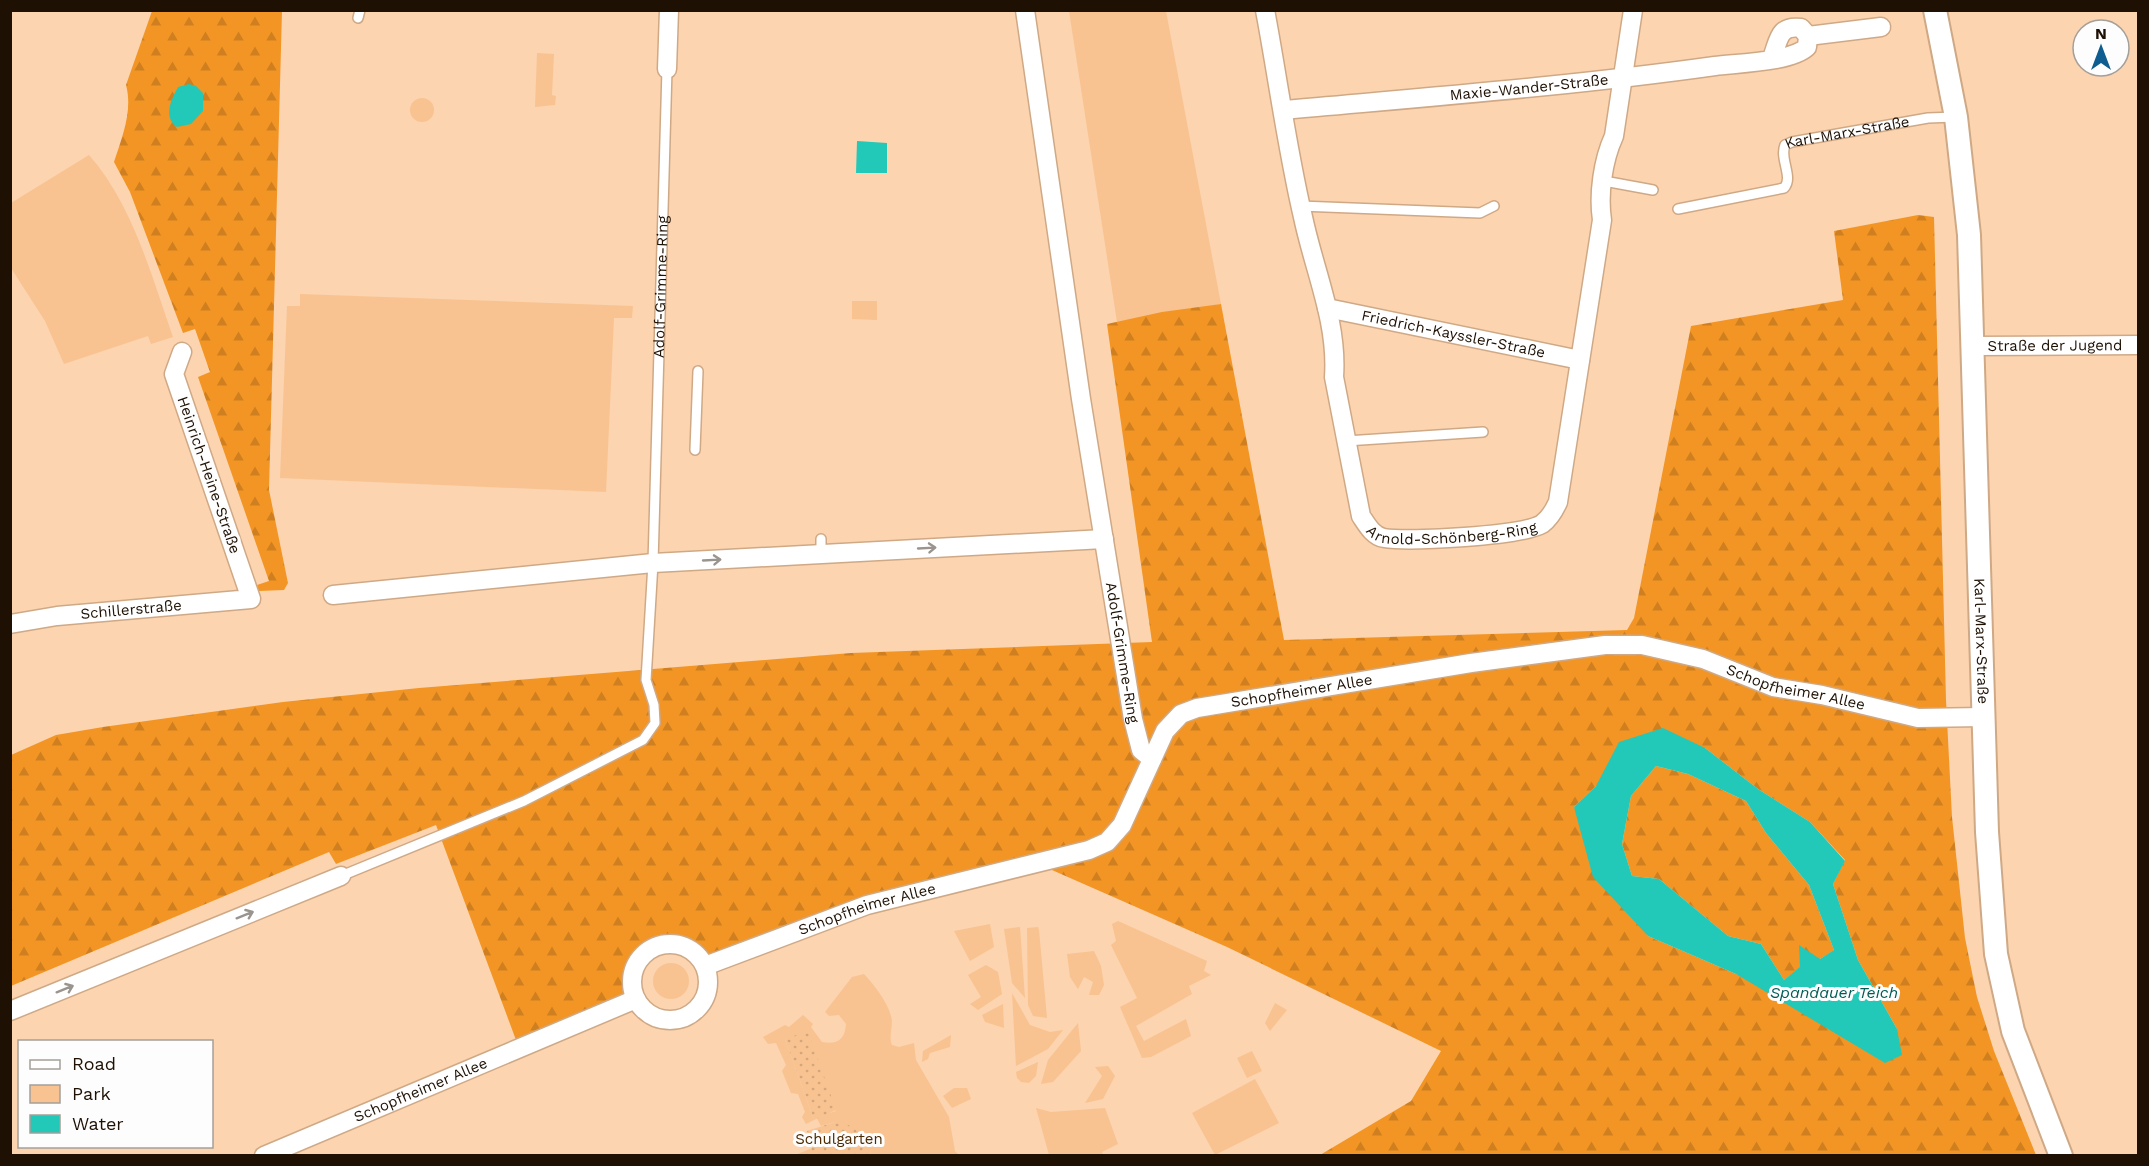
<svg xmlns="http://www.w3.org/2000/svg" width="2149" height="1166" viewBox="0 0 2149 1166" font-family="'Work Sans',sans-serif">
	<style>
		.green { fill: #f8c390 }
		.forest { fill: url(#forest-firs); fill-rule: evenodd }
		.garden { fill: url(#garden-dots) }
		.water { fill: #22c8b8; fill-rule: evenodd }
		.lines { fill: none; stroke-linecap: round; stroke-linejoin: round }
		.service-casing { stroke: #cfa986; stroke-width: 12 }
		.minor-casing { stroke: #cfa986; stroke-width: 21 }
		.tertiary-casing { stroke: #cfa986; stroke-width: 26 }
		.service { stroke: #fff; stroke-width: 9 }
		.minor { stroke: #fff; stroke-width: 18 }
		.tertiary { stroke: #fff; stroke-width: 22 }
		.oneway { stroke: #9a948e }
		.labels { text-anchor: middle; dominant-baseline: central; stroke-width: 6; stroke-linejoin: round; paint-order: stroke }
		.street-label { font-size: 15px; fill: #1e1104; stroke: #fdfdfd }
		.park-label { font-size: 15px; fill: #4d2a00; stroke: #fdfdfd }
		.water-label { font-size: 16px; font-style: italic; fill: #005c54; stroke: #fdfdfd }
	</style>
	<defs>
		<pattern id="forest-firs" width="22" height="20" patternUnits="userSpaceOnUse" patternTransform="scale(1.5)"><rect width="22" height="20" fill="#f29524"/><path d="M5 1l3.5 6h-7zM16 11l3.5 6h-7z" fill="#cf7f1f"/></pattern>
		<pattern id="garden-dots" width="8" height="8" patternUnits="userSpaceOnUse" patternTransform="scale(1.5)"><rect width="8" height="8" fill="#f8c390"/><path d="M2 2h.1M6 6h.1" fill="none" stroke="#d4a67b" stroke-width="1.8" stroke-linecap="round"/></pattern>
	</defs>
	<rect width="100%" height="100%" fill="#fcd4b0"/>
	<g class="green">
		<polygon points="1069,11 1166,11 1221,304 1117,322"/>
		<polygon points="537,53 554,54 552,95 556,96 555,105 535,107"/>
		<circle cx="422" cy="110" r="12"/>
		<path d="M89,155c44,50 62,120 84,182l-22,7 -3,-8 -84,28 -19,-43 -34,-53v-65z"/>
		<polygon points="300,294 633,306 632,318 614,318 606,492 280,478 287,306 300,306"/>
		<polygon points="852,301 877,301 877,320 852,319"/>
		<polygon points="1118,921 1207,961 1204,971 1211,975 1189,986 1192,994 1136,1026 1144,1041 1186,1019 1191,1036 1151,1057 1142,1058 1120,1007 1137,998 1111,945 1116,941 1112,924"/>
		<polygon points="990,924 994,947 970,961 954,931"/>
		<polygon points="1020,927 1025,998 1012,983 1004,929"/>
		<polygon points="1038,927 1039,930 1047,1018 1033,1016 1028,1005 1027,928"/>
		<polygon points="1094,951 1101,966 1104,985 1099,995 1089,995 1093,982 1084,977 1078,989 1070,977 1067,954"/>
		<circle cx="671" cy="981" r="18"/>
		<polygon points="986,965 998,972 1002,994 978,1010 970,1004 981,997 968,975"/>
		<path d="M864,974c10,11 23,27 27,42 3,9 -3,20 1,29l7,2 15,-4 2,17 33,57 6,34 4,4h-89l1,-4 -36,-29 -14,4 -5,-9 20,-6 -51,-72 29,81 -8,4 -4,-7 3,-5 -7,-18 -7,-1 -9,-22 4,-6 -10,-22 -8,1 -5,-7 22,-12 4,2 14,-12 10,9 -2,3 11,15c15,3 23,-2 24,-18l-7,-9 -10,1 -4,-4 27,-35z"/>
		<polygon points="1012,993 1030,1025 1050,1032 1063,1030 1048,1049 1016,1066"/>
		<polygon points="1275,1003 1287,1010 1270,1031 1265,1023"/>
		<polygon points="1003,1004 1004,1028 985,1022 982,1015"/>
		<polygon points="1078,1023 1081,1051 1053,1082 1041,1084 1048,1060"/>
		<polygon points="951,1035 950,1047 930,1053 928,1059 922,1062 923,1051"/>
		<polygon points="1252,1051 1262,1071 1247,1078 1237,1058"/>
		<polygon points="1038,1062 1036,1076 1029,1083 1021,1082 1017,1078 1016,1072"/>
		<polygon points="1108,1066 1115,1076 1103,1099 1085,1103 1102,1076 1095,1067"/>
		<polygon points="1255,1079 1279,1123 1215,1155 1192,1113"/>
		<polygon points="954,1088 967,1088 971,1099 952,1108 943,1096"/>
		<polygon points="1036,1108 1051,1112 1105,1108 1118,1144 1102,1152 1103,1155 1049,1155"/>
	</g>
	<g class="forest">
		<path d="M152,11h130l-13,479 19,93 -4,7 -25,1 -2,-6 12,-4 -71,-204 12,-5 -15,-43 -12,4 -53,-141 -16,-30c8,-25 19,-51 12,-77z"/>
		<path d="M1918,215l16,2 12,483 6,117 13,121 12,59 17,54 42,104h-716l91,-54 30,-50 -214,-104 -191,-84 -129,30 -202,73c-29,-42 -83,-16 -69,33l-120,41 -80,-215 -100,39 -7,-12 -318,134v-231l45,-20 47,-8 180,-25 136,-14 432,-35 301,-11 -45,-318 55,-12 59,-8 63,336 343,-10 7,-12 57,-292 152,-26 -9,-69zM1705,748l53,41 52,33 35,38 -12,24 25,76 39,69 -161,-55 -88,-38 -74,-129 22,-21z"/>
		<path d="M1656,766l32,8 58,27 20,32 43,52 25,65c-16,12 -34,17 -50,30l-23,-36 -33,-8 -69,-57 -27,-3 -10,-32 9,-48z"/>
	</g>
	<g class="garden">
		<polygon points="808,1031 836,1110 814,1120 785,1039"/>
		<path d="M835,1122c20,1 26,13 36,29l-1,4h-75l17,-7 -5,-17z"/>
	</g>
	<g class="water">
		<path d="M189,84l7,2 7,7v18l-12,13 -14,3c-15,-10 -5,-29 1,-40z"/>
		<polygon points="857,141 887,143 887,173 856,173"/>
		<path d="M1663,728l42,20 53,41 52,33 35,39 -12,23 25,76 39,69 5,26 -17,8 -149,-89 -88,-38 -55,-59 -19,-70 22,-21 23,-44zM1656,766l32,8 58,27 20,32 43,52 25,65 -14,9 -21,-14 1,22 -16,13 -23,-36 -33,-8 -69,-57 -27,-3 -10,-32 9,-48z"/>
	</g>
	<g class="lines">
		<defs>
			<g id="service">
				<polyline points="358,18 360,10"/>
				<polyline points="1604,181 1653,190"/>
				<polyline points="1300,206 1480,213 1494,206"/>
				<path id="s1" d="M1678,209l106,-21c10,-10 -5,-30 1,-43l7,-3 136,-24 27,-1"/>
				<polyline points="1346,441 1483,432"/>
				<polyline points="695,450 698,371"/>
				<polyline points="821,539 821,554"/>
				<path id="s2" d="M341,876l183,-75 119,-61 12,-17 -1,-18 -8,-25 7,-117 14,-494"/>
			</g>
			<g id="minor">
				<path id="s3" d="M1025,10l56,389 52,320 8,31 11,9"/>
				<path id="s4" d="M1265,10c13,69 22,139 38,207 11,53 35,105 31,160l27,139c6,9 12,20 23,22 25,4 137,-2 158,-14 8,-6 12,-13 16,-22l44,-282c-4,-26 1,-60 12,-84l19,-126"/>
				<polyline points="1808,36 1881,27"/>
				<polyline points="667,69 669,10"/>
				<path id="s5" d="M1284,110c144,-13 288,-24 431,-44 24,-3 76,-4 92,-19l1,-11 -7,-8c-23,-3 -22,12 -29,30"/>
				<path id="s6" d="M1327,308l253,52"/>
				<path id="s7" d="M1973,346l165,-1"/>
				<polyline points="333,595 653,563 1104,539"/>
				<path id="s8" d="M10,624l47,-8 194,-17 -77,-225 8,-22"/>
				<circle cx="670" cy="982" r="38"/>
				<path id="s9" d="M705,966l162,-61 222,-55 18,-8 15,-17 43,-94 16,-17 16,-6 274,-45 134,-18h37l61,14 70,28 49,8 96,23 65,-1"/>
				<polyline points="10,1011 341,876"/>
				<path id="s10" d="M264,1156l372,-157"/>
			</g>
			<g id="tertiary">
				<path id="s11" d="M1935,10l21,107 13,118 18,597 9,122 17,77 48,125"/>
			</g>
		</defs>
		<use href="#service" class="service-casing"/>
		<use href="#minor" class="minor-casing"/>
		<use href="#tertiary" class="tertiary-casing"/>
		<use href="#service" class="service"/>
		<use href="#minor" class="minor"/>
		<use href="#tertiary" class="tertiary"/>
	</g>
	<defs><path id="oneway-shaft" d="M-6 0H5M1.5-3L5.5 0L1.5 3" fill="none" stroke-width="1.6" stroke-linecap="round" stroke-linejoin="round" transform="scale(1.5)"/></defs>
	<g class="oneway">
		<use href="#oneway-shaft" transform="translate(927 548) rotate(-3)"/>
		<use href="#oneway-shaft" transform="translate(712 560) rotate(-3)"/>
		<use href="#oneway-shaft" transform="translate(245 915) rotate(-22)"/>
		<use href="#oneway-shaft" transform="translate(65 989) rotate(-22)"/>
	</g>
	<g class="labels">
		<g class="street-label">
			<text stroke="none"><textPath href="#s5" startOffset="246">Maxie-Wander-Straße</textPath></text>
			<text stroke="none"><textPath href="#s1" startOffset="216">Karl-Marx-Straße</textPath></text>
			<text stroke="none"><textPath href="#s2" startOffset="790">Adolf-Grimme-Ring</textPath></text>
			<text stroke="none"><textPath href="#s6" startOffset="129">Friedrich-Kayssler-Straße</textPath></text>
			<text stroke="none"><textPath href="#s7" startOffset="82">Straße der Jugend</textPath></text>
			<text transform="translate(209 475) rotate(71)">Heinrich-Heine-Straße</text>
			<text stroke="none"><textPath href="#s4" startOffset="616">Arnold-Schönberg-Ring</textPath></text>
			<text stroke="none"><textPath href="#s8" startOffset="122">Schillerstraße</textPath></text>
			<text stroke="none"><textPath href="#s11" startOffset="634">Karl-Marx-Straße</textPath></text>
			<text stroke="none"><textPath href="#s3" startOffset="650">Adolf-Grimme-Ring</textPath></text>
			<text stroke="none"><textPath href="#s9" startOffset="1198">Schopfheimer Allee</textPath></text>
			<text stroke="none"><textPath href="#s9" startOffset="694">Schopfheimer Allee</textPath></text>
			<text stroke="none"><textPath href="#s9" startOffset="172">Schopfheimer Allee</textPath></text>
			<text stroke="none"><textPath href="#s10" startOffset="170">Schopfheimer Allee</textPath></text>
		</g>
		<g class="park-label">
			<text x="839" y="1139">Schulgarten</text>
		</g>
		<g class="water-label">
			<text x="1834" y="992">Spandauer Teich</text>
		</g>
	</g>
	<rect width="2149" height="1166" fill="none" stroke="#1e1104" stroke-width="24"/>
	<rect x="18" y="1040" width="195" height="108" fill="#fdfdfd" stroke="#a49f99" stroke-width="1.5"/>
	<rect x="30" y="1060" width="30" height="9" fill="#ffffff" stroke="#a49f99" stroke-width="1.5"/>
	<text x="72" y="1070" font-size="18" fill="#1e1104">Road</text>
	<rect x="30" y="1085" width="30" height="18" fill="#f8c390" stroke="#a49f99" stroke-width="1.5"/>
	<text x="72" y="1100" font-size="18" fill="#1e1104">Park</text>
	<rect x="30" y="1115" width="30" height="18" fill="#22c8b8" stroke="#a49f99" stroke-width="1.5"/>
	<text x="72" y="1130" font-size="18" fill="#1e1104">Water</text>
	<g transform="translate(2101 48)"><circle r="28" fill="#fdfdfd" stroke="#a49f99" stroke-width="1.5"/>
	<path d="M0-4.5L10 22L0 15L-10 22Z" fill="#0f5d90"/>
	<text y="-9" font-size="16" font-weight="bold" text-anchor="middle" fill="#1e1104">N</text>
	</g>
</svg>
